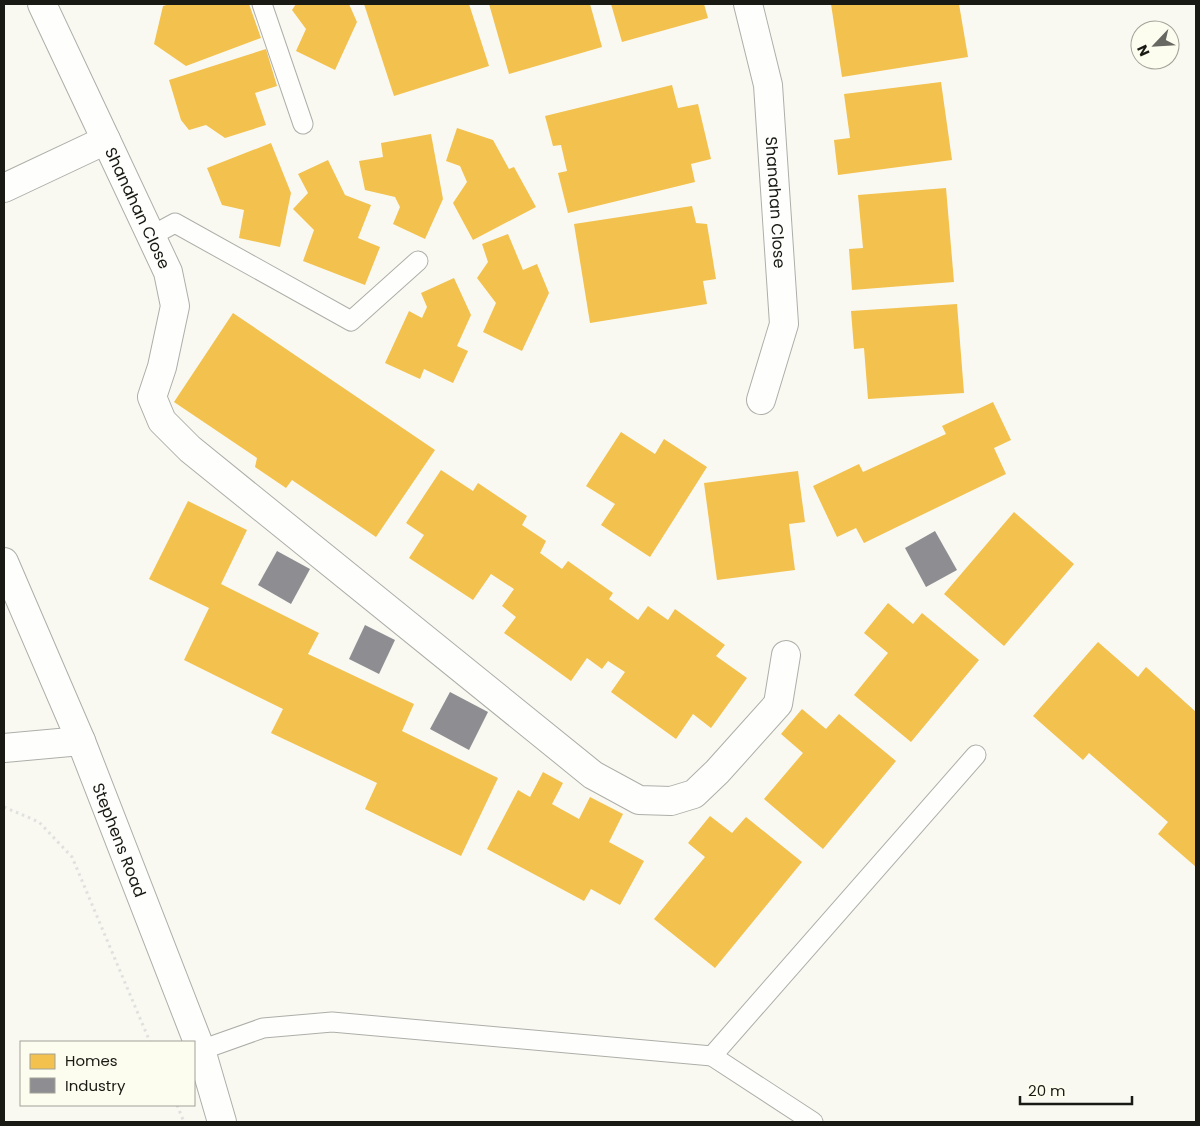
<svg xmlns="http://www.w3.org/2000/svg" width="1200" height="1126" viewBox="0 0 1200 1126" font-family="Poppins,sans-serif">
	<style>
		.homes { fill: #f2c14e }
		.industry { fill: #8d8d92 }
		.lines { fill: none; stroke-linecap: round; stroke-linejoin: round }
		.lane-casing { stroke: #aeaea9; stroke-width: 21 }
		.street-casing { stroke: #aeaea9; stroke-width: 30 }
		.secondary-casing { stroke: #aeaea9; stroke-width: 30 }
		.path { stroke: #e0e0de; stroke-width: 3; stroke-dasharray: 2.5 4; stroke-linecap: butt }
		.lane { stroke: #fefefd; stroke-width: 19 }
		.street { stroke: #fefefd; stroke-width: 28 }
		.secondary { stroke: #fefefd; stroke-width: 28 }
		.labels { text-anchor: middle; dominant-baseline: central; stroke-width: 5; stroke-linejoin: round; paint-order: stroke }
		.street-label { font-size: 16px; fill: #1a1a15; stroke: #fcfcef }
	</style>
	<rect width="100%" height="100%" fill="#f9f9f2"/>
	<g class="homes">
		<polygon points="170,4 249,4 261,38 186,66 154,44 163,6"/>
		<polygon points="296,4 349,4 357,22 335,70 296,51 306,29 292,10"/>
		<polygon points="364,4 469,4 489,66 394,96"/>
		<polygon points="489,4 590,4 602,47 509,74"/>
		<polygon points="611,4 704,4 708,18 622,42"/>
		<polygon points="831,4 959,4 968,57 842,77"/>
		<polygon points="266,49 277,86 255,93 266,125 225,138 206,125 189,130 181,120 169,80"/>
		<polygon points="941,82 952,160 838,175 834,140 850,138 844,94"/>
		<polygon points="672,85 678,108 698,104 711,159 691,164 695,182 568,213 558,173 567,171 561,145 553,146 545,116"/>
		<polygon points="457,128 493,140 509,169 514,167 536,207 473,240 453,203 467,182 460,166 446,161"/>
		<polygon points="431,134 443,199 425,239 393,224 400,207 395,197 365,190 359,161 383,157 381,143"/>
		<polygon points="271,143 291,193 280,247 239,238 244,210 222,205 207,168"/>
		<polygon points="328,160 345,195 371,205 358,238 380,247 365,285 303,261 314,230 293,209 308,193 298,174"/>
		<polygon points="946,188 954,282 852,290 849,249 863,248 858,195"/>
		<polygon points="692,206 696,223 707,224 716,279 703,281 707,304 590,323 574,224"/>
		<polygon points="508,234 523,270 537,264 549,293 522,351 483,332 496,303 477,278 488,262 482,244"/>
		<polygon points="454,278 471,315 457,346 468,351 453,383 424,369 420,379 385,363 409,311 422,318 427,307 421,293"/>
		<polygon points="957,304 964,393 868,399 864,348 854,349 851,311"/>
		<polygon points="233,313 435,450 376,537 292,480 286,488 255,467 257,458 174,402"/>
		<polygon points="993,402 1011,440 994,448 1006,474 864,543 856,528 837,537 813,486 859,464 863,472 946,434 942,426"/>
		<polygon points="621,432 655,454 664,439 707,467 650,557 601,525 615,504 586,486"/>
		<polygon points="441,470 473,491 478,483 527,516 522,525 546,541 540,553 562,569 568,561 613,593 609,599 638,620 648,606 668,620 675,609 725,645 716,656 747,678 711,728 693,714 676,739 611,692 625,672 608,661 602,669 587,658 571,681 504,633 516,617 502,606 514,589 491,574 473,600 409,558 424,535 406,523"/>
		<polygon points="798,471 805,522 789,524 795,570 717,580 704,483"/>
		<polygon points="188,501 247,530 221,584 319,633 308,654 414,704 402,731 498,778 461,856 365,809 377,783 271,733 283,709 184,660 209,608 149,579"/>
		<polygon points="1014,512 1074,564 1004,646 944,594"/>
		<polygon points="888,603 913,624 922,613 979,660 911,742 854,695 888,653 864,633"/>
		<polygon points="1098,642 1138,677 1146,667 1196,712 1196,867 1158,834 1168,822 1089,753 1083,760 1033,716"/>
		<polygon points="802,709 826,729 839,714 896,761 823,849 764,799 803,753 781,734"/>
		<polygon points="543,772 563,783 552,804 579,819 590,797 623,814 609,842 644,861 620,905 591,889 584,901 487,849 518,790 530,797"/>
		<polygon points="710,816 732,833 746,817 802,862 715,968 654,919 705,857 688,843"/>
	</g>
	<g class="industry">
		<polygon points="935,531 957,570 926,587 905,548"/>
		<polygon points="277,551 310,569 291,604 258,585"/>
		<polygon points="365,625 395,640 379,674 349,659"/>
		<polygon points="450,692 488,712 469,750 430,729"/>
	</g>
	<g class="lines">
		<defs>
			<g id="lane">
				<polyline points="262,4 303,124"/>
				<polyline points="151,236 175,223 351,321 418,261"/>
				<polyline points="201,1050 263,1028 332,1022 712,1056 976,755"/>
				<polyline points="712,1056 813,1122"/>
			</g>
			<g id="street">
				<path id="s1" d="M748,4l20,81 16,239 -23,76"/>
				<path id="s2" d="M106,140l62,132 7,34 -13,61 -10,30 10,24 28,28 403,326 46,25 32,1 23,-7 23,-22 61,-68 8,-49"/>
				<polyline points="4,188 106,140 42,4"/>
				<polyline points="4,748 81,741"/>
			</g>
			<g id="secondary">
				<path id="s3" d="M4,562l77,179 120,309 21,72"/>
			</g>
		</defs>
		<use href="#lane" class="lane-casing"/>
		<use href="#street" class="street-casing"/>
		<use href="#secondary" class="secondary-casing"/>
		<g class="path">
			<polyline points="4,807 39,822 72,857 150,1042"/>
			<polyline points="177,1105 184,1122"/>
		</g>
		<use href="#lane" class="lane"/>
		<use href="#street" class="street"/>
		<use href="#secondary" class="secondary"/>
	</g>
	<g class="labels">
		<g class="street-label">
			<text stroke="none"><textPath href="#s1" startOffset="201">Shanahan Close</textPath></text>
			<text stroke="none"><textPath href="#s2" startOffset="75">Shanahan Close</textPath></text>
			<text stroke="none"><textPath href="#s3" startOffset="301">Stephens Road</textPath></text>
		</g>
	</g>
	<rect width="1200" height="1126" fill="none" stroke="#1a1a15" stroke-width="10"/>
	<rect x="20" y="1041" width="175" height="65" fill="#fcfcef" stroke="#a2a298"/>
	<rect x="30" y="1054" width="25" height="15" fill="#f2c14e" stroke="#a2a298"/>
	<text x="65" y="1066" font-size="15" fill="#1a1a15">Homes</text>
	<rect x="30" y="1078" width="25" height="15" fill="#8d8d92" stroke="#a2a298"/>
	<text x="65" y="1091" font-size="15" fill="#1a1a15">Industry</text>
	<g transform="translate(1155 45) rotate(245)"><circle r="24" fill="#fcfcef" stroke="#a2a298"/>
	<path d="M0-4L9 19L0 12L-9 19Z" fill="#686862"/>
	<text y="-8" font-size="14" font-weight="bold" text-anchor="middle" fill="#1a1a15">N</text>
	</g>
	<path d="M1020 1096v8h112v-8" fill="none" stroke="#1a1a15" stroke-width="2.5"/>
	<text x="1028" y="1096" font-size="15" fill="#1a1a15" stroke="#fcfcef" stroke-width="4" paint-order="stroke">20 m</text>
</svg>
